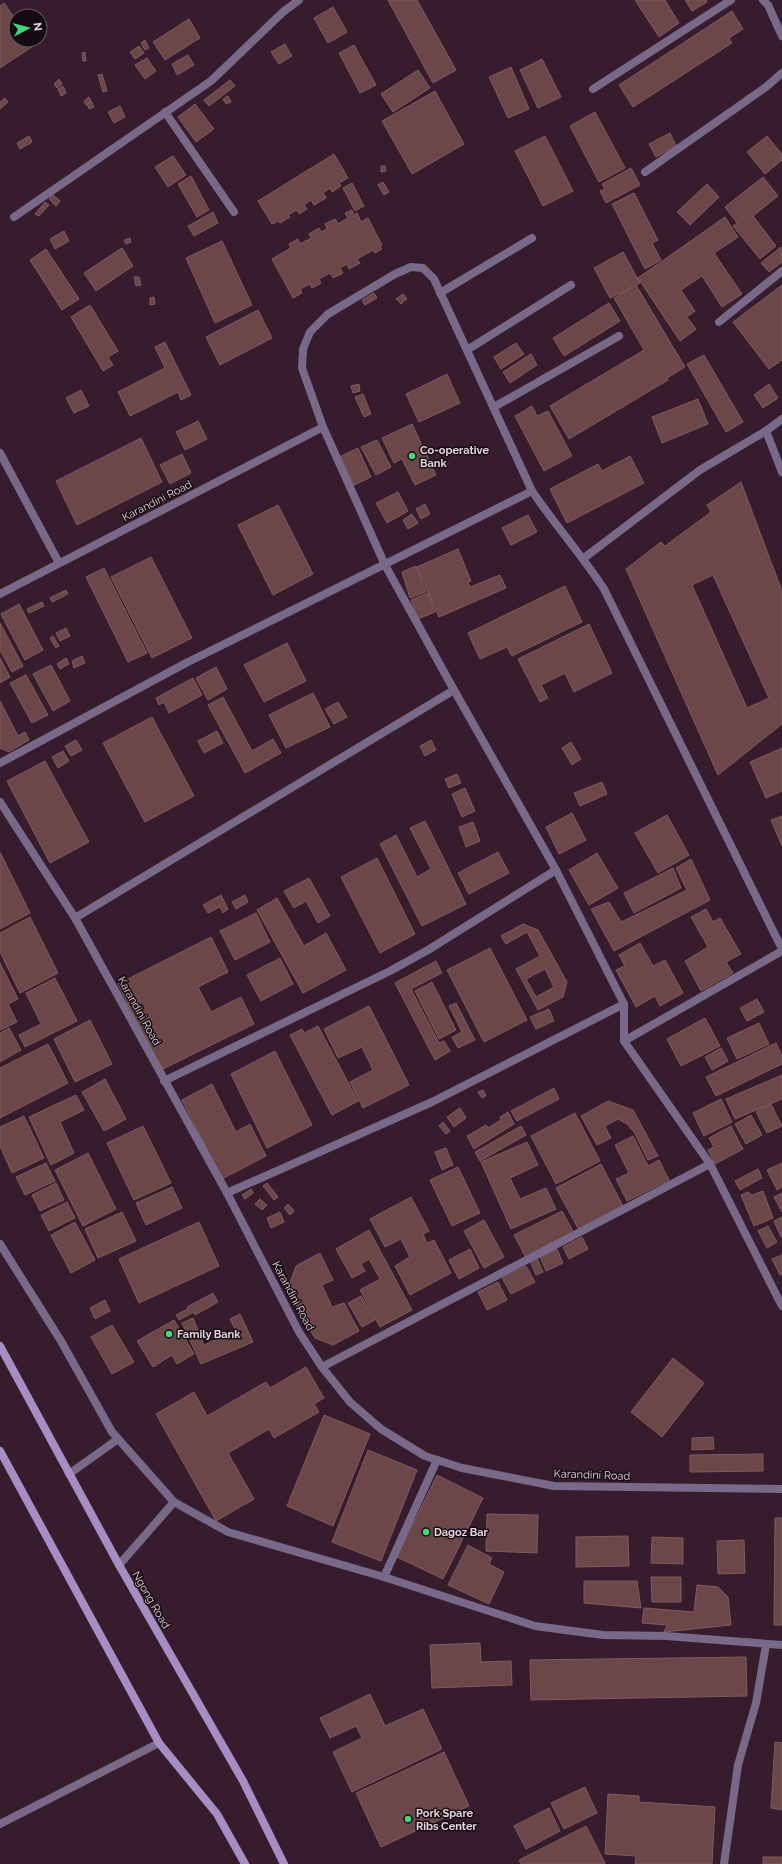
<svg xmlns="http://www.w3.org/2000/svg" width="782" height="1864" viewBox="0 0 782 1864" font-family="Raleway,sans-serif">
	<style>
		.building { fill: #6b474a; stroke: #805b5d; fill-rule: evenodd }
		.lines { fill: none; stroke-linecap: round; stroke-linejoin: round }
		.service { stroke: #786989; stroke-width: 8 }
		.minor { stroke: #786989; stroke-width: 8 }
		.secondary { stroke: #a78ec2; stroke-width: 8 }
		.poi-dot { fill: #41d77c; stroke: #160b12; stroke-width: 1.5 }
		.labels { text-anchor: middle; dominant-baseline: central; stroke-width: 3; stroke-linejoin: round; paint-order: stroke }
		.poi-label { font-size: 11px; font-weight: bold; fill: #e6d4df; stroke: #160b12; text-anchor: start }
		.street-label { font-size: 11px; fill: #e6d4df; stroke: #160b12 }
	</style>
	<rect width="100%" height="100%" fill="#361c2d"/>
	<g class="building">
		<polygon points="388,0 417,0 456,70 433,83"/>
		<polygon points="635,0 665,0 679,23 659,37"/>
		<polygon points="685,0 706,0 707,2 692,11"/>
		<polygon points="4,3 16,20 16,40 30,40 33,46 0,68 0,6"/>
		<polygon points="333,7 347,32 328,43 314,18"/>
		<polygon points="732,11 743,29 729,38 732,43 633,107 619,85"/>
		<polygon points="189,19 200,38 165,60 153,42"/>
		<polygon points="145,40 149,48 145,50 141,43"/>
		<polygon points="285,44 292,56 279,64 271,52"/>
		<polygon points="354,45 376,85 360,93 339,53"/>
		<polygon points="139,46 144,53 135,59 130,52"/>
		<polygon points="85,52 86,61 83,61 82,53"/>
		<polygon points="188,55 194,65 177,75 172,64"/>
		<polygon points="147,58 156,71 145,79 135,65"/>
		<polygon points="542,59 561,97 538,108 520,70"/>
		<polygon points="511,67 529,109 508,118 489,77"/>
		<polygon points="418,70 430,88 393,112 381,94"/>
		<polygon points="102,74 107,91 103,92 98,75"/>
		<polygon points="59,79 62,84 57,88 54,84"/>
		<polygon points="230,80 235,86 209,106 204,100"/>
		<polygon points="63,86 66,93 61,96 58,89"/>
		<polygon points="435,91 464,144 412,174 382,121"/>
		<polygon points="228,96 231,102 226,104 223,99"/>
		<polygon points="89,97 91,101 86,105 84,101"/>
		<polygon points="5,98 8,102 0,109 0,102"/>
		<polygon points="92,102 94,107 89,109 87,104"/>
		<polygon points="195,104 214,129 196,142 178,117"/>
		<polygon points="120,106 125,117 114,123 108,112"/>
		<polygon points="595,112 625,168 599,182 570,126"/>
		<polygon points="670,133 676,146 656,157 649,144"/>
		<polygon points="29,136 32,142 20,149 17,143"/>
		<polygon points="545,136 573,191 543,206 515,151"/>
		<polygon points="767,136 782,154 782,160 765,174 747,152"/>
		<polygon points="334,154 348,178 339,183 341,186 332,192 330,188 323,193 326,198 314,205 311,200 304,205 307,209 299,214 297,210 288,215 290,217 280,223 279,221 272,224 258,201"/>
		<polygon points="173,156 186,175 168,187 155,167"/>
		<polygon points="381,166 385,166 386,171 381,172"/>
		<polygon points="631,168 640,185 606,203 600,191 605,189 602,184"/>
		<polygon points="191,176 209,210 197,217 178,184"/>
		<polygon points="763,177 778,196 753,216 776,246 760,259 733,226 737,223 725,207"/>
		<polygon points="383,182 389,192 384,195 378,185"/>
		<polygon points="352,183 364,206 355,211 343,188"/>
		<polygon points="707,184 719,197 690,225 677,212"/>
		<polygon points="634,193 658,240 652,243 661,260 645,269 612,204"/>
		<polygon points="53,195 60,201 56,206 49,199"/>
		<polygon points="45,202 49,205 39,216 35,214"/>
		<polygon points="352,210 354,215 357,213 361,222 368,218 382,245 380,247 382,249 375,253 373,250 357,259 360,263 349,269 347,264 340,268 343,273 333,278 330,273 319,279 321,283 312,288 310,284 300,289 302,293 293,298 272,259 291,248 289,244 298,239 300,244 311,238 309,234 319,228 321,232 327,229 325,224 335,219 338,224 348,218 345,213"/>
		<polygon points="213,212 218,223 194,236 188,226"/>
		<polygon points="725,217 738,237 714,253 742,294 722,307 702,276 681,290 695,311 687,317 696,329 680,341 638,278"/>
		<polygon points="64,231 69,241 55,249 50,239"/>
		<polygon points="130,238 131,242 126,244 124,240"/>
		<polygon points="222,241 252,305 215,323 186,258"/>
		<polygon points="781,247 782,262 769,272 761,263"/>
		<polygon points="122,248 133,266 96,291 84,273"/>
		<polygon points="46,249 79,299 62,310 30,260"/>
		<polygon points="623,252 640,283 610,298 594,268"/>
		<polygon points="134,277 139,277 141,285 136,286"/>
		<polygon points="636,285 685,367 667,378 668,380 569,439 550,406 644,350 614,298"/>
		<polygon points="782,285 782,360 769,369 733,322"/>
		<polygon points="374,293 377,298 365,305 362,300"/>
		<polygon points="403,294 407,299 401,304 396,299"/>
		<polygon points="154,297 155,304 150,305 150,298"/>
		<polygon points="609,303 620,321 564,356 553,338"/>
		<polygon points="90,305 118,351 108,357 113,365 103,371 71,317"/>
		<polygon points="258,310 272,338 220,365 206,337"/>
		<polygon points="165,342 191,395 181,400 178,392 130,416 118,392 165,368 155,347"/>
		<polygon points="516,343 524,354 501,369 494,357"/>
		<polygon points="531,354 537,365 510,383 503,372"/>
		<polygon points="704,355 743,422 726,432 687,364"/>
		<polygon points="447,374 460,403 419,422 406,394"/>
		<polygon points="359,384 360,391 353,393 351,386"/>
		<polygon points="769,384 778,398 763,408 754,395"/>
		<polygon points="81,390 89,406 74,413 66,398"/>
		<polygon points="363,394 371,414 364,417 355,397"/>
		<polygon points="698,399 708,424 662,443 652,417"/>
		<polygon points="532,406 537,416 548,411 572,456 544,471 515,416"/>
		<polygon points="198,421 207,439 185,450 176,432"/>
		<polygon points="412,424 436,475 415,485 402,459 394,463 382,438"/>
		<polygon points="141,438 162,482 77,525 56,481"/>
		<polygon points="377,440 391,467 376,475 361,447"/>
		<polygon points="358,448 371,477 354,485 341,456"/>
		<polygon points="182,454 191,473 170,484 160,465"/>
		<polygon points="630,456 644,483 567,523 550,489 598,464 602,471"/>
		<path d="M741,482l41,109v133l-64,51 -92,-206 35,-27 4,4 46,-34 -4,-7zM713,575l56,123 -22,10 -55,-123z"/>
		<polygon points="398,492 408,511 387,523 376,503"/>
		<polygon points="425,504 430,514 421,519 416,509"/>
		<polygon points="278,505 313,574 273,595 238,525"/>
		<polygon points="412,514 418,523 408,529 403,520"/>
		<polygon points="528,515 537,532 511,545 502,528"/>
		<polygon points="458,549 471,581 468,582 470,587 500,575 506,588 439,617 417,567"/>
		<polygon points="151,557 192,638 152,658 111,577"/>
		<polygon points="416,566 426,592 410,598 402,572"/>
		<polygon points="104,568 147,653 128,662 86,577"/>
		<polygon points="565,586 582,622 512,656 507,647 480,659 468,633"/>
		<polygon points="66,590 68,594 52,602 50,598"/>
		<polygon points="428,593 435,612 418,619 411,600"/>
		<polygon points="42,602 44,606 29,613 27,609"/>
		<polygon points="19,604 43,650 25,660 1,614"/>
		<polygon points="0,623 23,666 12,672 0,650"/>
		<polygon points="589,624 612,673 574,692 565,673 541,685 548,698 540,702 518,659"/>
		<polygon points="66,628 70,636 60,641 56,633"/>
		<polygon points="53,636 59,646 56,648 50,638"/>
		<polygon points="287,643 306,681 264,702 244,665"/>
		<polygon points="82,656 85,663 74,668 72,661"/>
		<polygon points="0,658 10,677 0,683"/>
		<polygon points="66,658 69,664 60,669 57,664"/>
		<polygon points="51,665 70,701 53,711 33,674"/>
		<polygon points="216,667 227,689 208,700 196,678"/>
		<polygon points="26,675 48,715 32,723 10,683"/>
		<polygon points="193,678 202,695 169,713 164,702 159,705 156,698"/>
		<polygon points="313,693 330,727 286,748 269,715"/>
		<polygon points="223,697 252,751 273,739 281,753 245,773 208,705"/>
		<polygon points="0,701 18,736 25,732 29,740 9,752 0,748"/>
		<polygon points="338,702 347,717 334,724 325,709"/>
		<polygon points="152,717 194,796 145,822 103,743"/>
		<polygon points="217,731 223,743 204,753 198,741"/>
		<polygon points="76,740 82,750 71,756 65,746"/>
		<polygon points="431,740 436,750 425,756 420,746"/>
		<polygon points="571,742 581,759 572,765 562,748"/>
		<polygon points="782,748 782,791 766,798 750,762"/>
		<polygon points="63,751 69,761 58,768 52,757"/>
		<polygon points="45,761 89,842 50,863 7,781"/>
		<polygon points="457,774 461,783 449,788 445,779"/>
		<polygon points="602,782 607,794 580,806 574,793"/>
		<polygon points="465,788 475,811 462,817 452,794"/>
		<polygon points="572,813 586,840 559,854 546,827"/>
		<polygon points="667,815 689,855 658,873 635,833"/>
		<polygon points="782,816 782,846 771,820"/>
		<polygon points="425,821 466,904 422,926 380,844 396,835 417,877 431,869 410,828"/>
		<polygon points="473,822 480,841 466,847 459,827"/>
		<polygon points="0,852 30,913 0,929"/>
		<polygon points="498,852 509,873 469,894 458,873"/>
		<polygon points="597,853 618,888 589,905 569,870"/>
		<polygon points="377,858 415,934 380,953 341,877"/>
		<polygon points="691,859 710,900 614,951 591,909 609,902 621,922 687,890 676,868"/>
		<polygon points="673,868 681,888 634,913 624,893"/>
		<polygon points="309,878 330,916 318,923 306,901 294,908 284,891"/>
		<polygon points="221,895 228,909 223,913 220,907 208,913 203,905"/>
		<polygon points="245,895 248,902 236,909 232,902"/>
		<polygon points="277,898 304,946 326,933 346,970 303,993 257,910"/>
		<polygon points="706,909 713,922 720,918 741,954 726,962 733,973 701,991 685,961 708,947 691,917"/>
		<polygon points="256,913 270,942 235,960 220,931"/>
		<polygon points="30,917 58,973 20,993 0,952 0,933"/>
		<path d="M523,924l15,6 29,52 -4,15 -25,13 -22,-41 24,-13 -13,-24 -21,12 -5,-8zM545,969l9,18 -18,10 -10,-18z"/>
		<polygon points="211,937 228,972 198,987 211,1012 241,997 254,1024 161,1070 118,984"/>
		<polygon points="640,943 653,966 665,960 683,993 660,1006 655,996 636,1007 616,970 625,966 619,955"/>
		<polygon points="490,948 527,1020 484,1042 447,970"/>
		<polygon points="280,958 293,984 261,1001 247,975"/>
		<polygon points="436,961 442,973 411,989 439,1043 444,1041 450,1051 435,1060 395,983"/>
		<polygon points="0,963 18,999 8,1004 17,1022 0,1030"/>
		<polygon points="55,978 77,1021 25,1047 19,1035 41,1024 26,993"/>
		<polygon points="432,982 456,1030 439,1039 415,991"/>
		<polygon points="757,999 764,1012 747,1021 740,1008"/>
		<polygon points="456,1003 475,1040 458,1048 452,1037 462,1032 449,1006"/>
		<polygon points="369,1006 409,1085 363,1108 350,1082 373,1070 362,1047 338,1058 324,1029"/>
		<polygon points="549,1009 554,1021 536,1029 530,1017"/>
		<polygon points="705,1018 720,1046 681,1066 667,1039"/>
		<polygon points="90,1020 112,1064 75,1082 54,1039"/>
		<polygon points="759,1023 769,1044 737,1059 727,1038"/>
		<polygon points="318,1026 358,1101 332,1115 290,1035 302,1029 304,1033"/>
		<polygon points="9,1028 21,1050 0,1062 0,1033"/>
		<polygon points="776,1043 782,1056 782,1064 716,1096 706,1077"/>
		<polygon points="48,1044 68,1083 0,1118 0,1068"/>
		<polygon points="721,1048 728,1061 712,1070 705,1057"/>
		<polygon points="275,1051 312,1125 267,1148 231,1074"/>
		<polygon points="782,1075 782,1099 735,1119 726,1099"/>
		<polygon points="105,1079 126,1119 104,1131 82,1092"/>
		<polygon points="212,1084 236,1132 250,1124 266,1156 222,1179 182,1100"/>
		<polygon points="554,1088 559,1099 517,1121 511,1111"/>
		<polygon points="483,1090 486,1096 482,1098 478,1092"/>
		<polygon points="76,1095 84,1110 60,1122 74,1153 51,1165 29,1117"/>
		<polygon points="721,1099 732,1122 704,1136 693,1113"/>
		<polygon points="608,1101 633,1110 658,1156 648,1160 634,1132 627,1124 618,1119 605,1126 611,1138 597,1145 581,1116"/>
		<polygon points="771,1104 782,1126 767,1133 756,1112"/>
		<polygon points="460,1108 466,1118 454,1127 447,1117"/>
		<polygon points="508,1112 514,1124 474,1149 467,1136 486,1125 488,1128 501,1120 500,1117"/>
		<polygon points="575,1113 600,1161 556,1184 531,1136"/>
		<polygon points="751,1115 762,1135 746,1144 735,1124"/>
		<polygon points="24,1116 44,1158 12,1173 0,1146 0,1127"/>
		<polygon points="443,1122 450,1131 446,1134 439,1126"/>
		<polygon points="143,1126 171,1183 134,1200 107,1143"/>
		<polygon points="521,1126 526,1135 480,1161 475,1152"/>
		<polygon points="731,1126 743,1149 715,1164 708,1150 714,1147 709,1138"/>
		<polygon points="633,1136 648,1166 659,1160 669,1180 627,1201 616,1179 629,1173 615,1145"/>
		<polygon points="527,1142 538,1165 510,1178 520,1199 546,1188 556,1209 511,1229 481,1162"/>
		<polygon points="446,1148 453,1165 442,1170 435,1152"/>
		<polygon points="88,1153 116,1209 83,1226 55,1170"/>
		<polygon points="46,1163 55,1181 25,1195 16,1177"/>
		<polygon points="782,1163 782,1187 777,1190 767,1170"/>
		<polygon points="601,1164 623,1206 579,1230 556,1188"/>
		<polygon points="458,1167 480,1213 452,1226 430,1180"/>
		<polygon points="758,1169 762,1178 740,1190 735,1181"/>
		<polygon points="56,1183 64,1200 40,1211 32,1195"/>
		<polygon points="267,1183 278,1197 274,1200 263,1186"/>
		<polygon points="172,1187 182,1208 146,1225 136,1203"/>
		<polygon points="251,1189 253,1193 245,1199 242,1195"/>
		<polygon points="763,1191 773,1218 754,1226 741,1195 748,1192 752,1195"/>
		<polygon points="782,1193 782,1212 774,1197"/>
		<polygon points="411,1197 429,1231 423,1234 427,1243 434,1240 451,1273 410,1295 395,1266 410,1257 401,1239 385,1247 370,1219"/>
		<polygon points="260,1199 267,1205 262,1210 255,1204"/>
		<polygon points="67,1202 75,1218 49,1231 41,1215"/>
		<polygon points="288,1204 294,1211 290,1215 284,1208"/>
		<polygon points="562,1211 574,1233 526,1258 514,1235"/>
		<polygon points="122,1212 136,1241 98,1258 85,1229"/>
		<polygon points="280,1212 284,1222 271,1228 267,1218"/>
		<polygon points="782,1217 782,1237 781,1237 774,1221"/>
		<polygon points="484,1220 504,1257 484,1268 464,1231"/>
		<polygon points="75,1222 95,1260 71,1273 51,1235"/>
		<polygon points="199,1222 219,1266 139,1303 119,1259"/>
		<polygon points="768,1226 777,1242 767,1248 758,1231"/>
		<polygon points="369,1230 412,1310 380,1327 360,1290 380,1279 369,1259 361,1264 365,1271 352,1278 336,1249"/>
		<polygon points="582,1237 588,1249 569,1259 563,1247"/>
		<polygon points="470,1249 479,1268 459,1279 449,1260"/>
		<polygon points="557,1249 563,1263 546,1271 540,1257"/>
		<polygon points="320,1253 333,1280 322,1285 332,1307 344,1303 359,1331 333,1345 315,1338 292,1299 289,1286 296,1266"/>
		<polygon points="782,1255 782,1274 780,1275 772,1259"/>
		<polygon points="537,1258 543,1272 536,1275 530,1261"/>
		<polygon points="526,1266 535,1282 511,1294 501,1276 509,1272 510,1274"/>
		<polygon points="498,1282 507,1300 487,1310 478,1292"/>
		<polygon points="213,1293 218,1302 195,1315 194,1312 179,1320 176,1315 188,1309 187,1307"/>
		<polygon points="361,1296 375,1320 362,1327 348,1303"/>
		<polygon points="105,1300 110,1311 95,1319 90,1308"/>
		<polygon points="240,1314 253,1342 201,1364 182,1323 193,1318 204,1345 236,1331 230,1319"/>
		<polygon points="174,1320 194,1354 177,1364 172,1355 153,1367 137,1341"/>
		<polygon points="112,1325 134,1362 112,1374 91,1337"/>
		<polygon points="673,1358 704,1383 662,1437 631,1412"/>
		<polygon points="306,1367 324,1398 314,1404 319,1412 274,1438 269,1429 228,1453 254,1499 216,1521 156,1414 194,1392 207,1416 266,1382 270,1388"/>
		<polygon points="324,1415 370,1434 333,1526 287,1506"/>
		<polygon points="713,1437 714,1449 692,1450 692,1438"/>
		<polygon points="368,1450 417,1470 381,1561 332,1542"/>
		<polygon points="763,1454 763,1471 690,1472 690,1455"/>
		<polygon points="437,1475 483,1498 443,1579 397,1557"/>
		<polygon points="487,1514 538,1515 537,1553 486,1551"/>
		<polygon points="775,1518 782,1518 782,1625 774,1625"/>
		<polygon points="628,1536 629,1566 576,1567 576,1537"/>
		<polygon points="652,1537 683,1538 683,1564 651,1563"/>
		<polygon points="744,1540 745,1573 718,1574 717,1541"/>
		<polygon points="468,1545 492,1558 489,1564 504,1572 489,1604 448,1585"/>
		<polygon points="651,1577 681,1577 681,1602 652,1602"/>
		<polygon points="584,1581 637,1581 641,1608 584,1603"/>
		<polygon points="697,1585 718,1587 728,1597 731,1625 664,1632 667,1625 642,1623 644,1608 694,1612"/>
		<polygon points="480,1643 481,1662 511,1661 512,1685 432,1688 430,1645"/>
		<polygon points="746,1657 747,1696 531,1700 530,1660"/>
		<polygon points="370,1694 385,1726 423,1709 442,1749 352,1792 333,1752 362,1738 356,1726 330,1738 320,1718"/>
		<polygon points="775,1742 782,1743 782,1810 771,1808"/>
		<polygon points="444,1752 469,1806 381,1847 356,1793"/>
		<polygon points="585,1787 597,1813 564,1829 551,1803"/>
		<polygon points="608,1794 639,1796 639,1802 715,1807 712,1864 635,1864 636,1856 605,1854"/>
		<polygon points="549,1808 560,1831 526,1849 514,1826"/>
		<polygon points="586,1826 605,1863 602,1864 521,1864 519,1860"/>
		<rect x="763" y="1857" width="19" height="7"/>
	</g>
	<g class="lines">
		<g class="service">
			<polyline points="165,112 234,212"/>
			<polyline points="440,293 532,238"/>
			<polyline points="719,322 782,271"/>
			<polyline points="467,350 571,285"/>
			<polyline points="494,407 619,336"/>
			<polyline points="766,431 782,472"/>
			<polyline points="384,1577 437,1460"/>
			<polyline points="724,1864 738,1765 756,1703 766,1645"/>
		</g>
		<g class="minor">
			<polyline points="763,0 768,5 782,36"/>
			<polyline points="593,89 731,0"/>
			<polyline points="645,172 766,87 782,73"/>
			<polyline points="14,217 211,81 283,12 299,0"/>
			<polyline points="0,453 59,563"/>
			<polyline points="584,558 700,470 766,431 782,419"/>
			<polyline points="0,594 323,427"/>
			<polyline points="0,763 186,663 532,491"/>
			<polyline points="0,802 75,918 227,1193 299,1332 322,1367 350,1402 381,1429 425,1456 462,1468 554,1486 782,1489"/>
			<polyline points="75,918 454,690"/>
			<path d="M782,949l-178,-360c-22,-34 -49,-64 -72,-98l-98,-212 -11,-11 -12,-1 -16,7 -67,40 -18,18 -7,17 -1,19 21,59 62,138 69,125 102,180 68,134v37l86,123 72,142"/>
			<polyline points="624,1041 782,951"/>
			<polyline points="164,1081 390,971 428,950 556,870"/>
			<polyline points="227,1193 432,1102 624,1004"/>
			<polyline points="0,1244 61,1341 112,1432 174,1502 228,1532 384,1577 535,1626 603,1635 666,1636 782,1645"/>
			<polyline points="322,1367 710,1164"/>
			<polyline points="69,1474 118,1439"/>
			<polyline points="119,1565 174,1502"/>
			<polyline points="0,1824 159,1743"/>
		</g>
		<g class="secondary">
			<polyline points="0,1346 119,1565 243,1781 284,1864"/>
			<polyline points="0,1451 159,1743 217,1814 245,1864"/>
		</g>
	</g>
	<g class="poi-dot">
		<circle cx="412" cy="456" r="4"/>
		<circle cx="169" cy="1334" r="4"/>
		<circle cx="426" cy="1532" r="4"/>
		<circle cx="408" cy="1819" r="4"/>
	</g>
	<g class="labels">
		<g class="poi-label">
			<text x="420" y="450">Co-operative<tspan x="420" dy="13">Bank</tspan></text>
			<text x="177" y="1334">Family Bank</text>
			<text x="434" y="1532">Dagoz Bar</text>
			<text x="416" y="1813">Pork Spare<tspan x="416" dy="13">Ribs Center</tspan></text>
		</g>
		<g class="street-label">
			<text transform="translate(157 501) rotate(-27)">Karandini Road</text>
			<text transform="translate(139 1011) rotate(61)">Karandini Road</text>
			<text transform="translate(293 1296) rotate(62)">Karandini Road</text>
			<text transform="translate(592 1475) rotate(2)">Karandini Road</text>
			<text transform="translate(151 1600) rotate(60)">Ngong Road</text>
		</g>
	</g>
	<g transform="translate(28 28) rotate(83)"><circle r="19" fill="#160b12" stroke="#695b64"/>
	<path d="M0-3L7 15L0 10L-7 15Z" fill="#41d77c"/>
	<text y="-6" font-size="11" font-weight="bold" text-anchor="middle" fill="#e6d4df">N</text>
	</g>
</svg>
